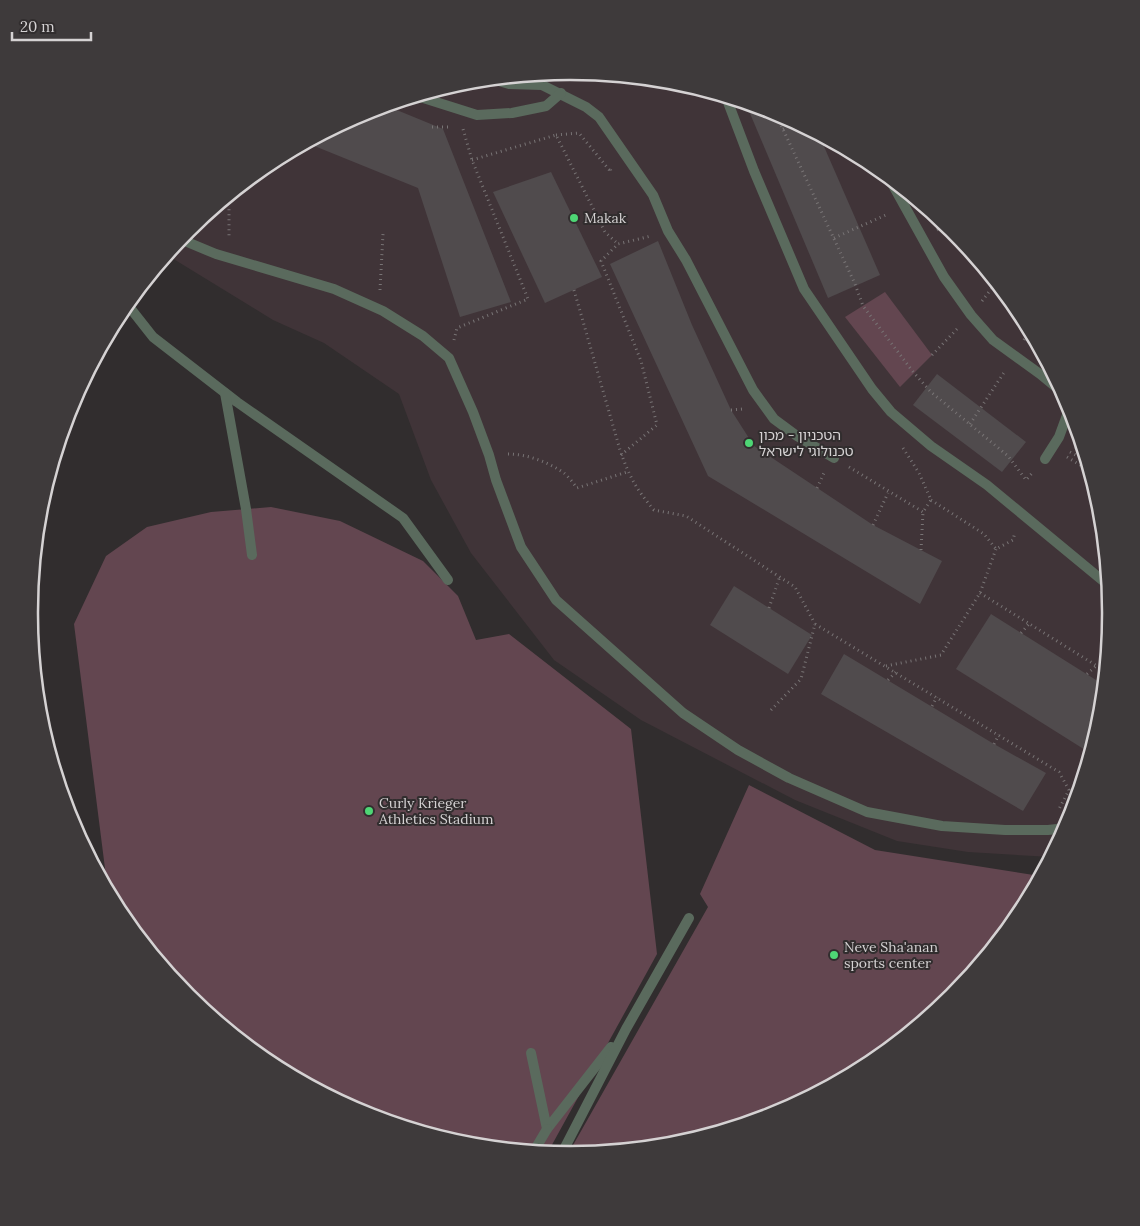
<svg xmlns="http://www.w3.org/2000/svg" width="1140" height="1226" viewBox="0 0 1140 1226" font-family="Lora,'Noto Sans Hebrew',serif">
	<style>
		.built { fill: #403438 }
		.green { fill: #634650 }
		.building { fill: #504b4d }
		.lines { fill: none; stroke-linecap: round; stroke-linejoin: round }
		.path { stroke: #787475; stroke-width: 3; stroke-dasharray: 1 4; stroke-linecap: butt }
		.service { stroke: #5a6a5d; stroke-width: 10 }
		.minor { stroke: #5a6a5d; stroke-width: 10 }
		.poi-dot { fill: #4ed675; stroke: #312d2e; stroke-width: 2 }
		.labels { text-anchor: middle; dominant-baseline: central; stroke-width: 4; stroke-linejoin: round; paint-order: stroke }
		.poi-label { font-size: 14px; fill: #d5d2d3; stroke: #312d2e; text-anchor: start }
		.rim { fill: none; stroke: #d5d2d3; stroke-width: 2.5 }
	</style>
	<rect width="100%" height="100%" fill="#312d2e"/>
	<polygon class="built" points="570,72 676,82 777,113 871,163 953,230 1020,313 1070,406 1101,508 1111,613 1101,719 1070,820 1051,857 968,852 897,841 795,800 641,720 554,660 471,553 431,480 399,394 324,343 273,320 167,255 187,230 270,163 363,113 465,82"/>
	<g class="green">
		<polygon points="885,292 932,355 900,387 845,317"/>
		<polygon points="271,507 340,521 423,561 458,596 476,640 509,634 631,729 657,954 548,1152 464,1144 363,1113 269,1063 187,996 120,913 108,892 74,624 106,556 147,527 211,512"/>
		<polygon points="749,785 875,850 1040,876 1020,914 953,996 870,1063 777,1113 675,1144 568,1154 708,907 700,894"/>
	</g>
	<g class="building">
		<polygon points="746,104 777,113 819,135 880,275 828,298"/>
		<polygon points="387,106 443,129 511,302 460,317 418,188 307,143 363,113"/>
		<polygon points="551,172 602,277 545,303 493,192"/>
		<polygon points="947,225 953,230 974,256 972,257"/>
		<polygon points="658,241 692,325 731,410 754,446 873,525 942,561 920,604 708,476 610,264"/>
		<polygon points="937,374 1026,442 1002,472 913,405"/>
		<polygon points="734,586 812,635 788,674 710,625"/>
		<polygon points="991,614 1104,685 1101,719 1090,753 956,669"/>
		<polygon points="844,654 994,744 1046,773 1023,811 821,694"/>
	</g>
	<g class="lines">
		<g class="path">
			<polyline points="775,112 855,284 863,306 914,373 931,392 1008,456 1026,480 1033,472"/>
			<polyline points="432,127 449,127"/>
			<polyline points="783,129 795,123"/>
			<polyline points="556,135 579,133 611,172 610,167"/>
			<polyline points="472,160 556,135 605,232 618,244"/>
			<polyline points="225,200 229,209 229,239"/>
			<polyline points="937,230 945,225"/>
			<polyline points="834,238 888,214"/>
			<polyline points="380,290 383,234"/>
			<path d="M574,290l46,160c9,26 16,39 34,60l32,6 109,71 20,37"/>
			<polyline points="982,301 995,284"/>
			<polyline points="454,340 457,328 528,299 472,160 463,129"/>
			<polyline points="1024,340 1030,330"/>
			<polyline points="932,355 958,328"/>
			<polyline points="731,410 743,409"/>
			<polyline points="970,424 1005,371"/>
			<polyline points="1075,447 1084,452"/>
			<polyline points="903,448 919,473 931,500 923,512"/>
			<polyline points="1070,452 1085,460 1086,459"/>
			<path d="M508,454c19,0 40,8 56,19 5,4 9,10 13,15l50,-16"/>
			<polyline points="621,455 657,425 641,361 601,261 618,244 651,236"/>
			<polyline points="1067,457 1090,471"/>
			<polyline points="849,467 923,512"/>
			<polyline points="817,488 824,473"/>
			<polyline points="931,500 984,534 996,549 1013,540 1015,532"/>
			<polyline points="873,525 888,493"/>
			<polyline points="921,550 923,512"/>
			<polyline points="980,593 1105,671"/>
			<polyline points="769,608 780,576"/>
			<polyline points="1021,633 1029,624"/>
			<polyline points="886,666 941,655 980,593 996,549"/>
			<polyline points="1087,674 1096,666"/>
			<polyline points="888,680 896,672"/>
			<polyline points="932,706 937,697"/>
			<polyline points="771,710 801,679 815,624 1059,772 1069,790 1058,811"/>
			<polyline points="994,744 999,735"/>
		</g>
		<g class="service">
			<polyline points="492,79 509,84 542,85 586,107 599,117 653,195 668,231 686,260 753,390 774,419 797,436 834,458"/>
			<polyline points="417,96 477,115 512,113 546,106 561,93"/>
			<polyline points="889,178 944,277 971,315 993,340 1040,374 1063,393"/>
			<polyline points="127,304 153,337 237,402 403,518 448,580"/>
			<polyline points="225,393 246,509 252,555"/>
			<polyline points="1045,459 1059,437 1070,407"/>
			<polyline points="531,1053 547,1129 611,1047"/>
			<polyline points="534,1151 547,1129"/>
			<polyline points="562,1153 626,1029 689,918"/>
		</g>
		<g class="minor">
			<polyline points="726,97 754,171 804,289 872,389 891,412 931,446 987,485 1108,585"/>
			<polyline points="180,239 216,254 334,289 383,311 423,336 449,358 473,412 489,455 496,480 521,547 556,600 683,713 738,750 789,778 867,812 942,826 1005,830 1048,830 1066,828"/>
		</g>
	</g>
	<g class="poi-dot">
		<circle cx="574" cy="218" r="5"/>
		<circle cx="749" cy="443" r="5"/>
		<circle cx="369" cy="811" r="5"/>
		<circle cx="834" cy="955" r="5"/>
	</g>
	<g class="labels">
		<g class="poi-label">
			<text x="584" y="218">Makak</text>
			<text x="759" y="435">הטכניון - מכון<tspan x="759" dy="16">טכנולוגי לישראל</tspan></text>
			<text x="379" y="803">Curly Krieger<tspan x="379" dy="16">Athletics Stadium</tspan></text>
			<text x="844" y="947">Neve Sha'anan<tspan x="844" dy="16">sports center</tspan></text>
		</g>
	</g>
	<path d="M0 0H1140V1226H0ZM570 80H570A532 532 0 0 1 1102 612V614A532 532 0 0 1 570 1146H570A532 532 0 0 1 38 614V612A532 532 0 0 1 570 80Z" fill="#3e3a3b" fill-rule="evenodd"/>
	<path class="rim" d="M570 80H570A532 532 0 0 1 1102 612V614A532 532 0 0 1 570 1146H570A532 532 0 0 1 38 614V612A532 532 0 0 1 570 80Z"/>
	<path d="M12 32v8h79v-8" fill="none" stroke="#d5d2d3" stroke-width="2.5"/>
	<text x="20" y="32" font-size="15" fill="#d5d2d3" stroke="#312d2e" stroke-width="4" paint-order="stroke">20 m</text>
</svg>
